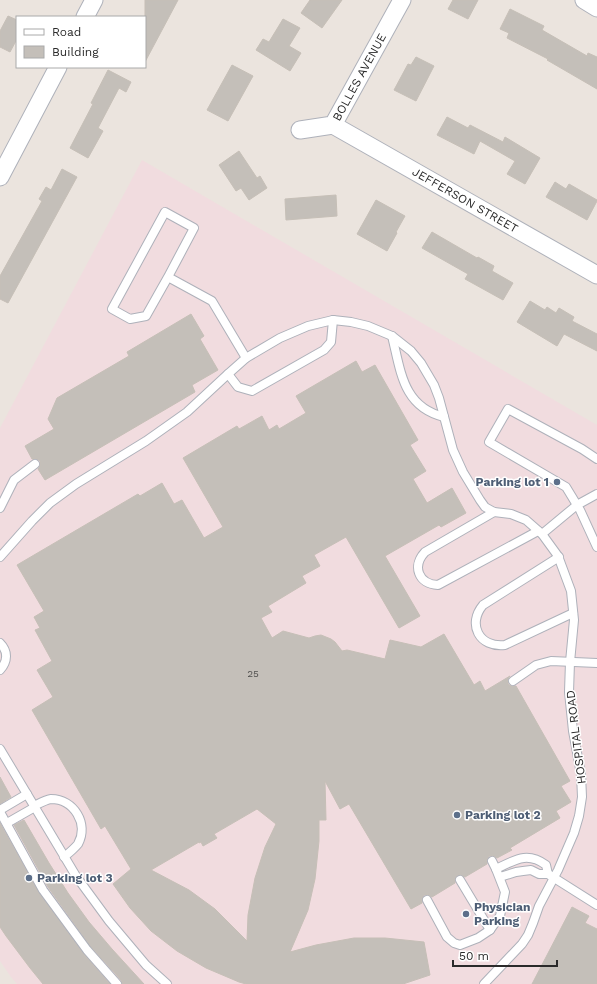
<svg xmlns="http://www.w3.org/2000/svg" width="597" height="984" viewBox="0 0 597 984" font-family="'Work Sans',sans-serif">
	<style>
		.medical { fill: #f1dcdf }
		.building { fill: #c4bfb9; stroke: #c6bfb7; fill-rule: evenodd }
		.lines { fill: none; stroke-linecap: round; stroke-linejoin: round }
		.service-casing { stroke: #aeb1ba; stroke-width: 10 }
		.minor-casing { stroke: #aeb1ba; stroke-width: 19 }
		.service { stroke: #fff; stroke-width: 8 }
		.minor { stroke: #fff; stroke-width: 17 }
		.service-dot { fill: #5c6f8a; stroke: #fff; stroke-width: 1.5 }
		.labels { text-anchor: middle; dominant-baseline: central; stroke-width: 3; stroke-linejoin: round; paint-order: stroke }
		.number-label { font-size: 10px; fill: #504f4e }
		.street-label { font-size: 12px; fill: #2a2a2a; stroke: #fff }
		.service-label { font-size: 12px; font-weight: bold; fill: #4e5e75; stroke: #fff; text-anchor: start }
	</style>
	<rect width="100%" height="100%" fill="#ebe4de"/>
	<polygon class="medical" points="142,160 597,425 597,984 17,984 11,977 0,961 0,428"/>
	<g class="building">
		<polygon points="145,0 178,0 145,62"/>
		<polygon points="310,0 342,0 322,28 301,13"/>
		<polygon points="453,0 478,0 468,19 448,9"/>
		<polygon points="510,9 544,26 542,30 587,56 588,53 597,57 597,89 547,60 548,59 507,38 509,33 500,29"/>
		<polygon points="8,16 17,20 17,39 10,52 0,47 0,31"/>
		<polygon points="283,19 300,28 289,46 301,53 290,71 256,50 263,39 269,42"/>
		<polygon points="416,57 434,66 416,101 394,90 408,64 411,65"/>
		<polygon points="232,65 253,76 228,121 207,110"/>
		<polygon points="108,70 131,82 126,92 119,88 98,128 103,131 88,158 70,148 93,104 91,103"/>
		<polygon points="447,117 468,128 470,125 503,142 505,137 540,158 525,184 507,174 515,161 480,141 474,154 437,135"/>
		<polygon points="239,151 257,178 260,176 267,188 249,200 241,188 236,191 219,165"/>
		<polygon points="62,169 77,177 8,303 0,299 0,276 42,201 39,199 46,187 51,190"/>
		<polygon points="555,182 566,189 569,184 597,200 597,201 587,220 546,197"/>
		<polygon points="336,195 337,216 286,220 285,199"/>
		<polygon points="376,200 405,216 396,232 397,233 387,251 357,234"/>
		<polygon points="432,232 477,258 478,257 494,266 492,271 513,283 503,300 465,279 468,274 422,248"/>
		<polygon points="530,301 545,310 547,307 556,313 559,308 574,317 572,321 597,334 597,351 564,334 557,346 517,322"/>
		<polygon points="191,314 204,336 200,339 218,370 192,385 195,392 45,480 38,469 40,466 40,461 37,459 32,459 25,446 54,429 48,419 57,398 129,356 127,352"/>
		<path d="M356,361l6,11 13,-7 43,75 -8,5 16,26 -13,8 14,24 25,-15 14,25 -25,14 -2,-2 -54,31 35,60 -21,12 -53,-91 -32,18 6,11 -18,10 4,7 -38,23 4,6 -11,6 11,20 11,-7 26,7 6,-2 6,-1 10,4 4,3 7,9 5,-1 38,9 5,-19 31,7 23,-13 30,51 6,-4 5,10 25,-15 -2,3v5l3,2h5l54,95 -9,5 10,16 -15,9 4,7 -50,30 2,2 -15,8 -4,-2h-4l-2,4v4l-22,13 -5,-2 -3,1 -2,4v3l-23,14 -4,-2h-4l-2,4v4l-11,6 -62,-105 -9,5 -15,-28 1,39h-7v21l-4,38 -7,31 -18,42 26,-7 38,-7h31l39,4 6,33 -27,9h-157l-7,-2 -33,-14 -29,-17 -26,-20 -21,-23 -17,-24 18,-15 -26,-43 -4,3 -69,-119 21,-13 -16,-27 15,-9 -17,-31 5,-2 -6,-11 10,-6 -27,-46 121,-71 2,2 22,-13 12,21 8,-4 22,38 19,-11 -40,-69 54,-32 2,3 23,-13 7,14 8,-5 2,4 27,-16 -10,-17zM257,809l19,15 -11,23 -10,31 -7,37 -1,26 -32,-32 -26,-19 -38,-20 48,-28v1l2,-1 2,4 14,-8 -3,-4z"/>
		<polygon points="0,777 11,797 0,804"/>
		<polygon points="24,820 49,863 68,893 89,922 112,949 144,984 122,984 121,980 91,947 48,887 14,825"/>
		<polygon points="0,823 39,893 83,953 110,984 43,984 30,968 6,936 0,927"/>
		<polygon points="572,907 589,916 585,923 597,929 597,984 532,984"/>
	</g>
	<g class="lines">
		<defs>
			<g id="service">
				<polyline points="168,277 146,316 130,319 112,309 165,212 194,228 168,277 212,301 246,358"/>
				<path d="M392,336c9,36 11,71 52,81"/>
				<polyline points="228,374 238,387 252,391 324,350 331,342 333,320"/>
				<polyline points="597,459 582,449 508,409 489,442 566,487 580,510 597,547"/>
				<polyline points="0,508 14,480 35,464"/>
				<path d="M494,512l-69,40c-13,14 -7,32 13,33l100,-54"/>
				<polyline points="542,534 577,505 597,494"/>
				<polyline points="0,557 32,521 50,503 76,484 146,441 187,412 228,374 246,358 280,338 308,326 333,320 351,322 368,326 392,336 411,351 421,363 434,385 439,398 453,450 463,472 480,500 485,507 494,512 511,514 526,520 542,534 558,556 571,591 574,620 570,662 569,692 573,731 581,774 582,797 579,816 574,833 558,870 539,906 533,923 528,935 522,944 484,984"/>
				<path d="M559,557l-76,48c-16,19 -4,43 22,40l68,-32"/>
				<path d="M0,643c8,8 8,18 0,27"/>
				<polyline points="513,681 536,665 551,661 597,663"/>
				<polyline points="0,749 76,876 109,921 146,965 167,984"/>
				<path d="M34,806c6,-3 11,-6 17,-7 23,0 38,25 27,45 -4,5 -9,9 -14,13"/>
				<polyline points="0,810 27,794"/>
				<polyline points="0,812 43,890 87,950 117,984"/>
				<polyline points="7,823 35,807"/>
				<path d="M492,861l4,8c19,-9 31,-18 50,-4l2,9"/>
				<polyline points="500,877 516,872 523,871 531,870 539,874 548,874 597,905"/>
				<polyline points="460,880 490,930"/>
				<polyline points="427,900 447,937 454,943 460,945 478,938 490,930 500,916 505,892 496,869"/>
			</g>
			<g id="minor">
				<polyline points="584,0 597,8"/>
				<polyline points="85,17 94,0"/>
				<path id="s1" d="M333,125l264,150"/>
				<path id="s2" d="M300,130l33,-5 69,-125"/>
				<polyline points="0,177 58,67"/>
			</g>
		</defs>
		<use href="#service" class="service-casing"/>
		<use href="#minor" class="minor-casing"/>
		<use href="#service" class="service"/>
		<use href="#minor" class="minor"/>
	</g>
	<g class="service-dot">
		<circle cx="557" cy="482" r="4"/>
		<circle cx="457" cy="815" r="4"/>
		<circle cx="29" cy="878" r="4"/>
		<circle cx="466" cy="914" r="4"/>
	</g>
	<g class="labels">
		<g class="number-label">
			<text x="253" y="673">25</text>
		</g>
		<g class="street-label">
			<text stroke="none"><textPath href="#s2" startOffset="88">BOLLES AVENUE</textPath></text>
			<text stroke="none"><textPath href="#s1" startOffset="152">JEFFERSON STREET</textPath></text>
			<text transform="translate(576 737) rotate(-97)">HOSPITAL ROAD</text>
		</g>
		<g class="service-label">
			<text x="549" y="482" text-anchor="end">Parking lot 1</text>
			<text x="465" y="815">Parking lot 2</text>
			<text x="37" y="878">Parking lot 3</text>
			<text x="474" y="907">Physician<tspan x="474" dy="14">Parking</tspan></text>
		</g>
	</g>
	<rect x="16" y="16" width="130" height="52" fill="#ffffff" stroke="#aaaaaa"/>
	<rect x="24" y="29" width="20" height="6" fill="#ffffff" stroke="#aaaaaa"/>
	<text x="52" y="36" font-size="12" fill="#2a2a2a">Road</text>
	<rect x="24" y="46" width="20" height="12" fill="#c4bfb9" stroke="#aaaaaa"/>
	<text x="52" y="56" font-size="12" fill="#2a2a2a">Building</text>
	<path d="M453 960v6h104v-6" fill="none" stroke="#2a2a2a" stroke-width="2"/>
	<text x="459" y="960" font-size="12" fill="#2a2a2a" stroke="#ffffff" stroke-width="3" paint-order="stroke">50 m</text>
</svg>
